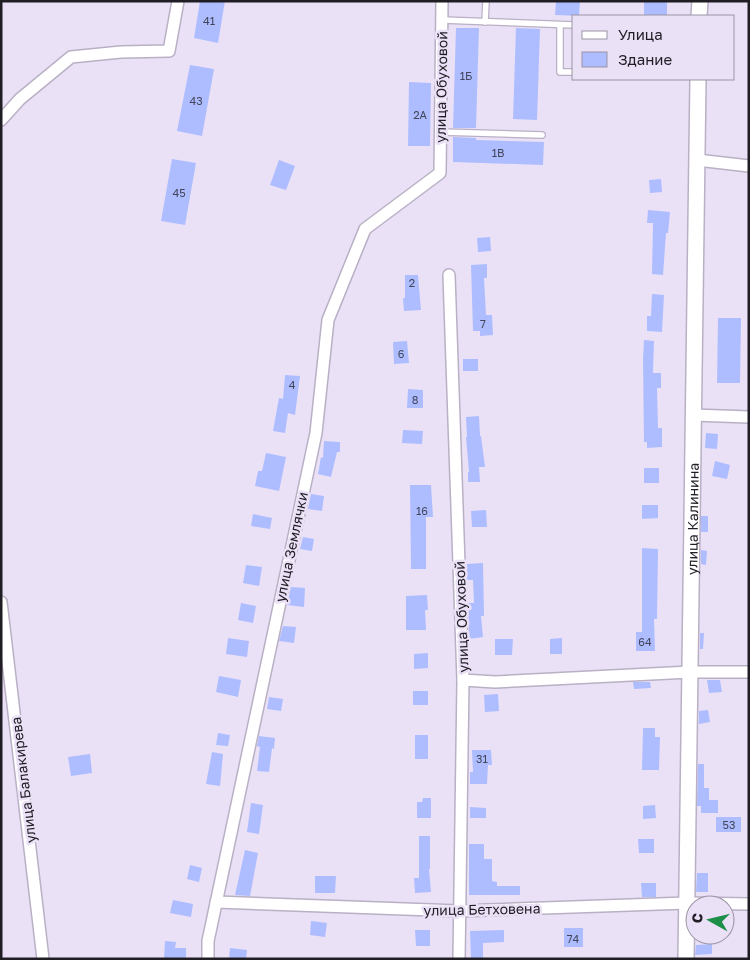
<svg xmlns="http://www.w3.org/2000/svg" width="750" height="960" viewBox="0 0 750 960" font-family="'Golos Text',sans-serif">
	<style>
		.building { fill: #adbdff }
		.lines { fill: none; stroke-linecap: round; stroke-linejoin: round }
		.lane-casing { stroke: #b9b0c5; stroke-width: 8 }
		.street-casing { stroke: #b9b0c5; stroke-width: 14 }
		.secondary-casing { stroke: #b9b0c5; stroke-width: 18 }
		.lane { stroke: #fff; stroke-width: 5.5 }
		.street { stroke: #fff; stroke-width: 11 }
		.secondary { stroke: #fff; stroke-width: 15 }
		.labels { text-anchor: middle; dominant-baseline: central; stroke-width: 5; stroke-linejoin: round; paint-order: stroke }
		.number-label { font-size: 11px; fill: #43455b }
		.street-label { font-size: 14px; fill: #201d24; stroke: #ebe1f7 }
	</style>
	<rect width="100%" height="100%" fill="#ebe1f7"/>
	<g class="building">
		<polygon points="200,1 225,1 218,43 194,38"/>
		<polygon points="556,1 580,1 579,16 555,15"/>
		<rect x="644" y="1" width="23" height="15"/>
		<polygon points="456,28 479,28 476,128 453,128"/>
		<polygon points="516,28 540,29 537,120 513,119"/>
		<polygon points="190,65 214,69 202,136 177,131"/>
		<polygon points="409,82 431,83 430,146 408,146"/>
		<polygon points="453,137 476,138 476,140 544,142 543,165 453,162"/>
		<polygon points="172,159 196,163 185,225 161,221"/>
		<polygon points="279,160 295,166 286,190 270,185"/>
		<polygon points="661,179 662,192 650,193 649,180"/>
		<polygon points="648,210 670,212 668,233 666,233 663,275 652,274 653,223 647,223"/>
		<polygon points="490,237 491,251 478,252 477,238"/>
		<polygon points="487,264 487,278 484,278 486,315 492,315 493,335 480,336 480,331 473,331 471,265"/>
		<polygon points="405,275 418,275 421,310 404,311 403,298 405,298"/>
		<polygon points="652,294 664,295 662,332 647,331 647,316 651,316"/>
		<polygon points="718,318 741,318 740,383 717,383"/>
		<polygon points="644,340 654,341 653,373 661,373 661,388 657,388 658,428 662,428 662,447 647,448 647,442 644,442 643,359"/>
		<polygon points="407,341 409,363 394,364 393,342"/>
		<rect x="463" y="359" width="15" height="12"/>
		<polygon points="285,375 300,376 295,415 288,413 285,433 273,431 279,398 283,399"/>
		<polygon points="408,389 423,390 423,408 407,408"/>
		<polygon points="479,416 480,436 481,436 485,467 479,467 480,482 468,482 468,472 469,472 466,437 467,437 466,417"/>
		<polygon points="403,430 423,431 422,444 402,443"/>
		<polygon points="706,433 718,434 717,449 705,448"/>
		<polygon points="324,441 340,442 340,452 337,452 331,477 318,474 321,457 323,458"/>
		<polygon points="266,453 286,457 279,491 255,486 258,471 262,471"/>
		<polygon points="715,461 730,465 727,479 712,476"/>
		<rect x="644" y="468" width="15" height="15"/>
		<polygon points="410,485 431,485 433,517 426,517 426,569 411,569"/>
		<polygon points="311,494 324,496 322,511 308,509"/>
		<polygon points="642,505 658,505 658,518 642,519"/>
		<polygon points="486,510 487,527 472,527 471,511"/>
		<polygon points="253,514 272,518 270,529 251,526"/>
		<rect x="701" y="516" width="7" height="16"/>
		<polygon points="303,537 314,539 312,551 300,549"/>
		<polygon points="642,548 658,549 657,619 654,619 655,651 636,651 636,632 642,632"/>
		<polygon points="701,550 707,551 706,565 701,564"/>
		<polygon points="483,563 484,616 481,616 483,637 469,639 468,603 474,603 473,580 467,580 467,564"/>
		<polygon points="246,565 262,567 259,586 243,583"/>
		<polygon points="291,587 305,588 304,607 287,605"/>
		<polygon points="427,595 428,610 425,610 426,630 406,630 406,596"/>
		<polygon points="241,603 256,606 253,623 238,620"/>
		<polygon points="283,626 296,627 294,643 279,641"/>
		<polygon points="700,633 704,633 703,649 700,649"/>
		<polygon points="228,638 249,641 247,657 226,654"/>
		<polygon points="562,638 562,654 550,654 550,639"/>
		<polygon points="495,639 513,639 512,655 495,655"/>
		<polygon points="428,653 428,668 414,669 414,654"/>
		<polygon points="219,676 241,680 238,697 216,692"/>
		<polygon points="707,680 720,680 722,692 709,693"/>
		<polygon points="633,682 650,682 651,688 634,689"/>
		<rect x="413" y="691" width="15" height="14"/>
		<polygon points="498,694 499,711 485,712 484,695"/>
		<polygon points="269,697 283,699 281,711 267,709"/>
		<polygon points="708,710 710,722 699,724 699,711"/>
		<polygon points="643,728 655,728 655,737 660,737 659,770 642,770"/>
		<polygon points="218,733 230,735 228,746 216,745"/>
		<rect x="415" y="735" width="13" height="24"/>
		<polygon points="259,736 275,738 274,749 272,748 269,772 257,771 260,747 257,746"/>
		<polygon points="472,750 491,750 492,765 488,765 487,784 470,784 470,772 473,772"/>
		<polygon points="212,752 223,754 220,786 206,784"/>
		<polygon points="90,754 92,773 71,776 68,757"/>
		<polygon points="698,764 704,764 704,788 709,788 709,800 718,800 718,813 701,813 701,806 697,806"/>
		<polygon points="423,798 431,798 431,818 417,818 417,802 422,802"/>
		<polygon points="251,803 263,805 259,834 247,832"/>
		<polygon points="655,805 656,818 643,819 643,806"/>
		<polygon points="470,807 486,808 486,818 470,818"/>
		<rect x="716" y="817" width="25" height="15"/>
		<polygon points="419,836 430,836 430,869 429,869 431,892 415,893 414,878 419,878"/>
		<polygon points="638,839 654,839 654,853 639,853"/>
		<polygon points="469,844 484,844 484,859 492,859 492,881 497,882 497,886 520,886 520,895 469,895"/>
		<polygon points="245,850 258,853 250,896 235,895"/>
		<polygon points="190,865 202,868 199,882 187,879"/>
		<polygon points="697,873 708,873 708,892 696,892"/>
		<polygon points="315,876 336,876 335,893 315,893"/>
		<polygon points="641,883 656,883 656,897 642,897"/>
		<polygon points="173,900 193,904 191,917 170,913"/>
		<polygon points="311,921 327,923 325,937 310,935"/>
		<rect x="564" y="928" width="19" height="19"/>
		<polygon points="415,930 430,930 430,946 416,946"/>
		<polygon points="504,930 504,942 483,943 483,959 471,959 470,931"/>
		<polygon points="165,941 176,942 175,948 186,948 186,959 164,959"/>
		<polygon points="712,944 712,954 695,955 696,945"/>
		<polygon points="230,948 247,950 246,959 229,959"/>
	</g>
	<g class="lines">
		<defs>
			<g id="lane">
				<polyline points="442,20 574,25"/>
				<polyline points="485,22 486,1"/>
				<polyline points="560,25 560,72 574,72"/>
				<polyline points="440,132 542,135"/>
			</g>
			<g id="street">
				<polyline points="1,120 20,99 71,57 121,52 169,51 178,1"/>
				<polyline points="697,160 749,166"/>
				<polyline points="449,275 463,680 459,959"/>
				<polyline points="693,415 749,417"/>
				<polyline points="1,602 43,959"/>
				<polyline points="463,680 495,682 690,672 749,672"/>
				<polyline points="216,902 459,911 687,903 749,904"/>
				<polyline points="208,959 208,941 316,433 328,320 365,229 440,173 442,1"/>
			</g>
			<g id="secondary">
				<polyline points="699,16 700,1"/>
				<path id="s1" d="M686,959l12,-880"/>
			</g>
		</defs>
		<use href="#lane" class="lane-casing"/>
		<use href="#street" class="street-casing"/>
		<use href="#secondary" class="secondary-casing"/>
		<use href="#lane" class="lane"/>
		<use href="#street" class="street"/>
		<use href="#secondary" class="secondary"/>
	</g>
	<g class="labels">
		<g class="number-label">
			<text x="209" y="20">41</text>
			<text x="466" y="75">1Б</text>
			<text x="196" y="100">43</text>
			<text x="420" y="114">2А</text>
			<text x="498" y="152">1В</text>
			<text x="179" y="192">45</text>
			<text x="412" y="282">2</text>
			<text x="483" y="323">7</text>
			<text x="401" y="353">6</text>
			<text x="292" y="384">4</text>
			<text x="415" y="399">8</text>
			<text x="422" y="510">16</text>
			<text x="645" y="641">64</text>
			<text x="482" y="758">31</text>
			<text x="729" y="824">53</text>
			<text x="573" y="938">74</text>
		</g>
		<g class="street-label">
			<text transform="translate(441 87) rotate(-89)">улица Обуховой</text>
			<text stroke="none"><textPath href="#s1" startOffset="440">улица Калинина</textPath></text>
			<text transform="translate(291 547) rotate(-78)">улица Землячки</text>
			<text transform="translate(461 617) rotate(-92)">улица Обуховой</text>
			<text transform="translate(23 780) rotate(-97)">улица Балакирева</text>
			<text transform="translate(482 909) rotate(-1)">улица Бетховена</text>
		</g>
	</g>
	<rect width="750" height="960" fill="none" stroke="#201d24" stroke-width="5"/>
	<rect x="572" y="15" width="162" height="65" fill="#ebe1f7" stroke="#9a93a3"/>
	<rect x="582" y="31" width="25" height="8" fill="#ffffff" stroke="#9a93a3"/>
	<text x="618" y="40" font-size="15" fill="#201d24">Улица</text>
	<rect x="582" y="52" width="25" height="15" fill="#adbdff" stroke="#9a93a3"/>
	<text x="618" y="65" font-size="15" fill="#201d24">Здание</text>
	<g transform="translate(710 920) rotate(278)"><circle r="24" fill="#ebe1f7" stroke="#9a93a3"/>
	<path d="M0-4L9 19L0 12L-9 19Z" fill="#1d8f49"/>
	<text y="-8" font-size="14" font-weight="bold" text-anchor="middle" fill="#201d24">С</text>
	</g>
</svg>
